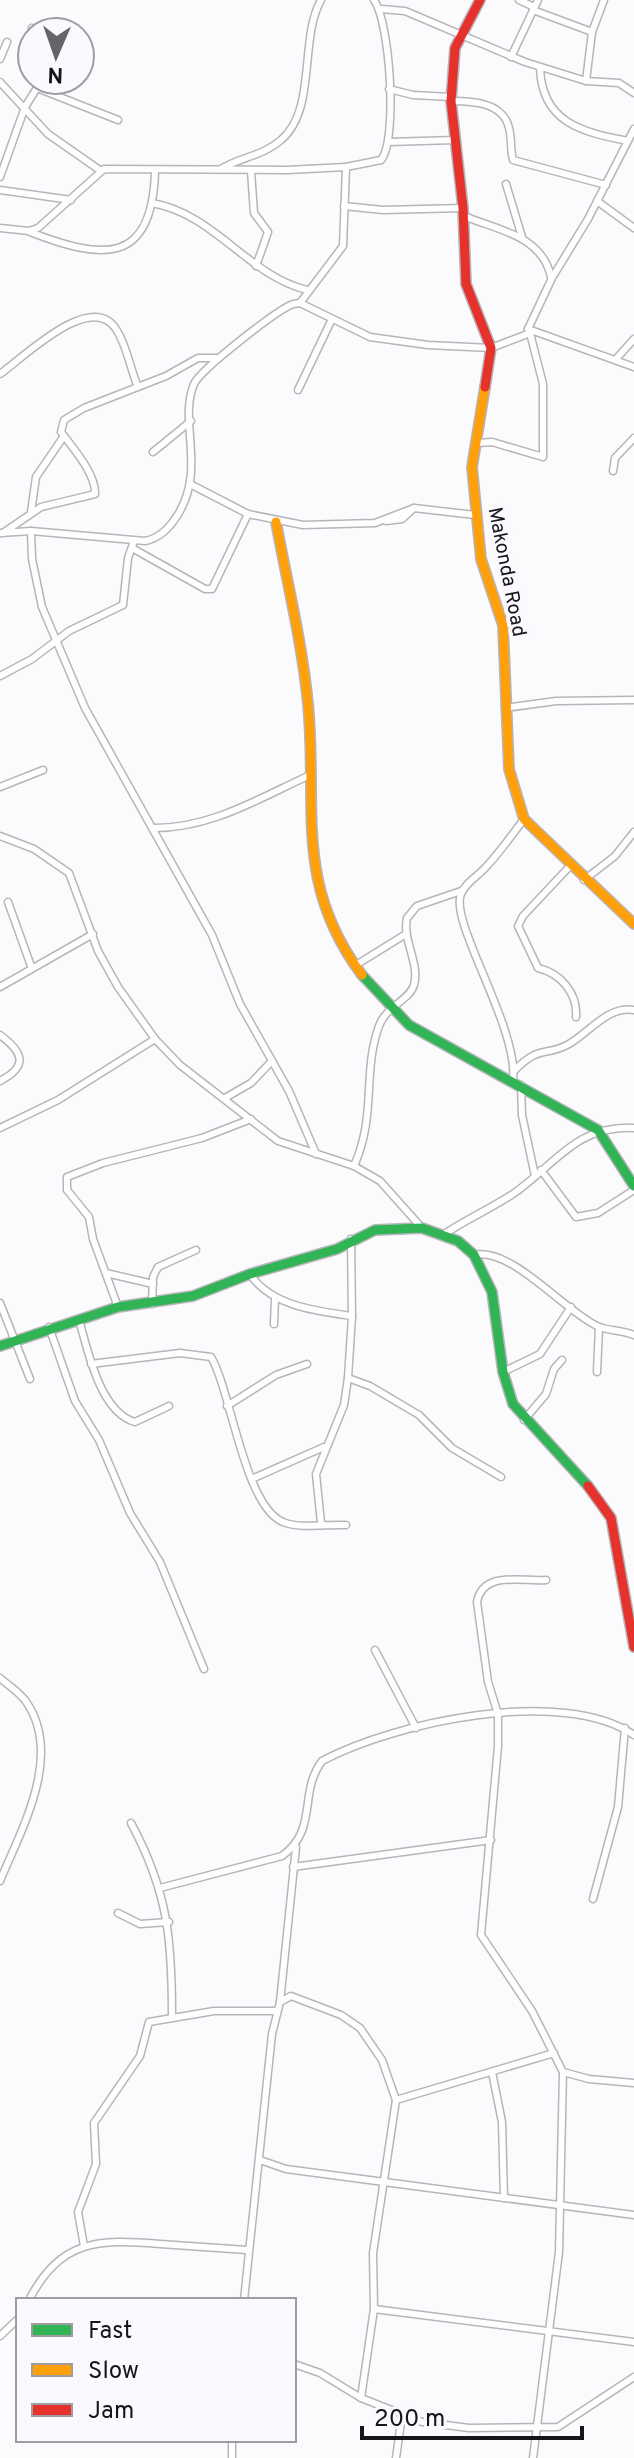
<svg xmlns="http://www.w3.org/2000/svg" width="634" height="2458" viewBox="0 0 634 2458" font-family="Overpass,sans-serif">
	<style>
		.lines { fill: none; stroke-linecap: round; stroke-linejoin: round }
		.street-casing { stroke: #b7b5b9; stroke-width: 9 }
		.fast-casing { stroke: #b7b5b9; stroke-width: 12 }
		.slow-casing { stroke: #b7b5b9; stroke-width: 12 }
		.jam-casing { stroke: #b7b5b9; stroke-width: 12 }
		.street { stroke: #fefeff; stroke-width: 6 }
		.fast { stroke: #30b455; stroke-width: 9 }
		.slow { stroke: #ff9f0a; stroke-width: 9 }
		.jam { stroke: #e5322d; stroke-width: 9 }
		.labels { text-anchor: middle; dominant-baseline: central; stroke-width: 8; stroke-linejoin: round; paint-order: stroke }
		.street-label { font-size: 20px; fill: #17141a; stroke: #fbf9fd }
	</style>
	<rect width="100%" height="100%" fill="#fbfafc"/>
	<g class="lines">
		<defs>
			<g id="street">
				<polyline points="519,0 534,7"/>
				<polyline points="381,9 405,11 525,62 586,81 619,83 634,93"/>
				<polyline points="533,10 592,32"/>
				<polyline points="32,28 38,32"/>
				<polyline points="511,57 538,0"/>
				<polyline points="0,59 7,42"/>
				<path d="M540,68c2,55 42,64 88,73"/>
				<polyline points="586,81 592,32 604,0"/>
				<polyline points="0,82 48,134 101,171"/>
				<polyline points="37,88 118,120"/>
				<polyline points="389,89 413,95 451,97"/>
				<path d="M451,101c21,0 52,1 58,27 3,10 1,21 4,32l93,25"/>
				<polyline points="388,142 455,140"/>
				<path d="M221,169c19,-12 42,-13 60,-29 36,-30 18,-101 40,-140"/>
				<polyline points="251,171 254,213 268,232 256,266"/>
				<polyline points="0,177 25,107 42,80"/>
				<polyline points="506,184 522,237"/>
				<polyline points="0,190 71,200"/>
				<polyline points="597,201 634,228"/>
				<path d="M152,203c63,11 95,72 155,87"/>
				<polyline points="344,206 383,210 463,208"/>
				<path d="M464,216c33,14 78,19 87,61"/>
				<path d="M0,228l29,3 9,-3 66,-59 183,1 59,-3 35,-7c17,-20 9,-138 -7,-160"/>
				<path d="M30,232c72,28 122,34 125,-60"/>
				<polyline points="300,303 343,246 346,167"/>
				<polyline points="528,329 552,278 588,219 634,129"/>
				<polyline points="616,359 634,339"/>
				<path d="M0,374c23,-16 91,-84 116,-45 11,16 14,40 22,58"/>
				<polyline points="298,390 332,319"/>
				<polyline points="478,443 492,442 543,457 543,384 530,333"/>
				<polyline points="153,452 191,421"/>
				<polyline points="613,471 615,458 634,438"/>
				<polyline points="190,484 248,514 303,525 375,523 414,508 475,515"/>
				<polyline points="31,512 36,477 64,436"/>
				<polyline points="386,521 402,519 414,508"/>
				<polyline points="31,531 32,559 42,607 85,708 212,935 240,1004 289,1091 316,1154"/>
				<path d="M0,533l31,-2 114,10c15,-3 24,-13 32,-25 30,-47 1,-94 17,-132 7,-15 83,-74 99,-80l7,-1 70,34 58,8 63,3 39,-15 -2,-4 106,38"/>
				<path d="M3,533l38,-26 54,-13c1,-20 -22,-46 -34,-62l3,-12 20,-12 82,-32 32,-18h18"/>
				<polyline points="132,548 205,589 212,589 248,514"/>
				<polyline points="0,676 32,659 69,631 123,605 128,558 134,541"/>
				<polyline points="505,708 556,701 634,700"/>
				<polyline points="0,787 43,770"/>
				<path d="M152,828c57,1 106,-29 156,-52"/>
				<polyline points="0,836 34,849 69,873 98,951 118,987 155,1039 180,1065 278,1141 354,1166 380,1181 422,1228"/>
				<path d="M570,866l-47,50 -5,10 20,42c22,5 40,25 38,49"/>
				<polyline points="584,880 615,856 634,832"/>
				<polyline points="8,902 31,966"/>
				<polyline points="356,965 406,934"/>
				<polyline points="0,987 93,934"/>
				<path d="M0,1035c23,17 29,31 0,46"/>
				<path d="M514,1071c26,-27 32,-14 55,-27 21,-12 38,-38 65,-34"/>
				<path d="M513,1080c6,-52 -64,-158 -52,-186 4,-11 17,-18 25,-27 14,-15 26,-32 38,-48"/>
				<polyline points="521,1085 522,1115 535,1176"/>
				<polyline points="225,1098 251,1083 272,1061"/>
				<polyline points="0,1128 58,1100 155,1039"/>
				<path d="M354,1166c23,-52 8,-93 25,-140 7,-20 31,-26 35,-41 6,-22 -12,-45 -7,-67l10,-12 44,-15"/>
				<polyline points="541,1170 576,1217 598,1213 634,1190"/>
				<path d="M443,1235c22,-15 47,-26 70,-41 43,-30 63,-69 121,-66"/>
				<path d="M474,1255c38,-8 89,55 123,71 11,5 25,4 37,9"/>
				<polyline points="106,1273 153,1284"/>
				<path d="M250,1274c21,32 66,37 102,42"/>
				<polyline points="0,1303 30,1379"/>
				<polyline points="152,1304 153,1277 158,1267 196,1250"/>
				<polyline points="118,1307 93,1239 89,1217 67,1190 67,1177 103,1163 202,1138 251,1119"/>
				<path d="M79,1320c9,31 21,92 56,102l34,-16"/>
				<polyline points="274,1324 275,1299"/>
				<polyline points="49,1327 75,1401 99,1440 130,1513 160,1562 204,1669"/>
				<path d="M91,1364l89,-11 31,4c20,33 33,149 72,165 16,7 44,2 63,3"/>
				<polyline points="503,1372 540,1354 571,1307"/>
				<polyline points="597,1372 599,1327"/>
				<polyline points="348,1378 370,1386 419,1415 452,1448 501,1477"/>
				<polyline points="227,1406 276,1375 307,1364"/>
				<polyline points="524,1420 546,1394 554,1369 562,1360"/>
				<polyline points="254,1478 324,1447"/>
				<polyline points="321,1523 316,1474 344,1405 348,1378 352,1316 351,1239"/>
				<path d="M546,1580c-24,2 -63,-10 -69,22l11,80 10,32v32l-17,189 51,76 31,61 26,7 45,4"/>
				<polyline points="375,1650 416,1728"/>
				<path d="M0,1678c9,8 21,15 27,25 36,54 -6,127 -27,178"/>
				<path d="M131,1823c37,69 41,116 41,193"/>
				<polyline points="293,1867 491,1840"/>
				<path d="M160,1888l122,-32c37,-27 16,-63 40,-95 73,-39 241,-75 312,-26"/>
				<polyline points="593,1899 618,1807 625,1728"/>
				<polyline points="118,1913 140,1924 169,1922"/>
				<polyline points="280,2002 296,1847"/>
				<polyline points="492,2072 502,2122 504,2198"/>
				<polyline points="396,2100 554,2053"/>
				<polyline points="260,2160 286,2169 634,2215"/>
				<polyline points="84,2246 78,2212 96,2164 94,2123 140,2056 149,2022 214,2011 277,2011"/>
				<path d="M29,2300c32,-61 69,-61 131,-56 29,2 58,4 87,6"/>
				<polyline points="244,2300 272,2034 280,2002 291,1996 341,2015 360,2028 382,2060 396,2100 373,2253 374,2309 361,2398"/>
				<polyline points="374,2309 634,2342"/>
				<polyline points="0,2336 18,2319"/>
				<polyline points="294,2364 320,2373 361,2398 422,2422 469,2428 558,2427 634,2377"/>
				<polyline points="232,2440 232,2458"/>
				<polyline points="396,2458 402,2415"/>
				<polyline points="533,2458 559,2252 563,2072"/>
			</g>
			<g id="fast">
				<polyline points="362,975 409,1025 598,1130 634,1186"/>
				<polyline points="0,1346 118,1307 193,1296 250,1274 337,1249 375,1230 422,1228 458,1241 474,1255 492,1292 503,1372 513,1404 588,1486"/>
			</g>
			<g id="slow">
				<polyline points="485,387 472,467 481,559 503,625 509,769 524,819 634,924"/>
				<path d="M276,522c11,60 26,120 32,182 10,103 -15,179 54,271"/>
			</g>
			<g id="jam">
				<polyline points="480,0 455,48 451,101 463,208 466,284 491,348 485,387"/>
				<polyline points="588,1486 611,1518 634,1647"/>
			</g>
		</defs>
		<use href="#street" class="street-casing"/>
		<use href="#fast" class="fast-casing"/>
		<use href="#slow" class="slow-casing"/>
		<use href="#jam" class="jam-casing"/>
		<use href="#street" class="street"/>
		<use href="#fast" class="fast"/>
		<use href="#slow" class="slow"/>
		<use href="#jam" class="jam"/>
	</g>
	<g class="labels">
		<g class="street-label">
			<text transform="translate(506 572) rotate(79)">Makonda Road</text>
		</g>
	</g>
	<rect x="16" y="2298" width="280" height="144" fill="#fbf9fd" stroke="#a09da2" stroke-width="2"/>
	<rect x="32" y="2324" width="40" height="12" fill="#30b455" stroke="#a09da2" stroke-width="2"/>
	<text x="88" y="2338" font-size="24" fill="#17141a">Fast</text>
	<rect x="32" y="2364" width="40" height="12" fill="#ff9f0a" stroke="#a09da2" stroke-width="2"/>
	<text x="88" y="2378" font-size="24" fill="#17141a">Slow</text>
	<rect x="32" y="2404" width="40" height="12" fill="#e5322d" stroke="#a09da2" stroke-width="2"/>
	<text x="88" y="2418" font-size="24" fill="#17141a">Jam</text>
	<g transform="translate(56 56) rotate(182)"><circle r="38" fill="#fbf9fd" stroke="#a09da2" stroke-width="2"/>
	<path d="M0-6L14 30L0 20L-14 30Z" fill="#676469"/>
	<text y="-12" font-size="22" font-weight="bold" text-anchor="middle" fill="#17141a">N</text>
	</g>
	<path d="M362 2426v12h220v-12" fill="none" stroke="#17141a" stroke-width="4"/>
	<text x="374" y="2426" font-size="24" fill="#17141a" stroke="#fbf9fd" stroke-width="6" paint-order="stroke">200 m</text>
</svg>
